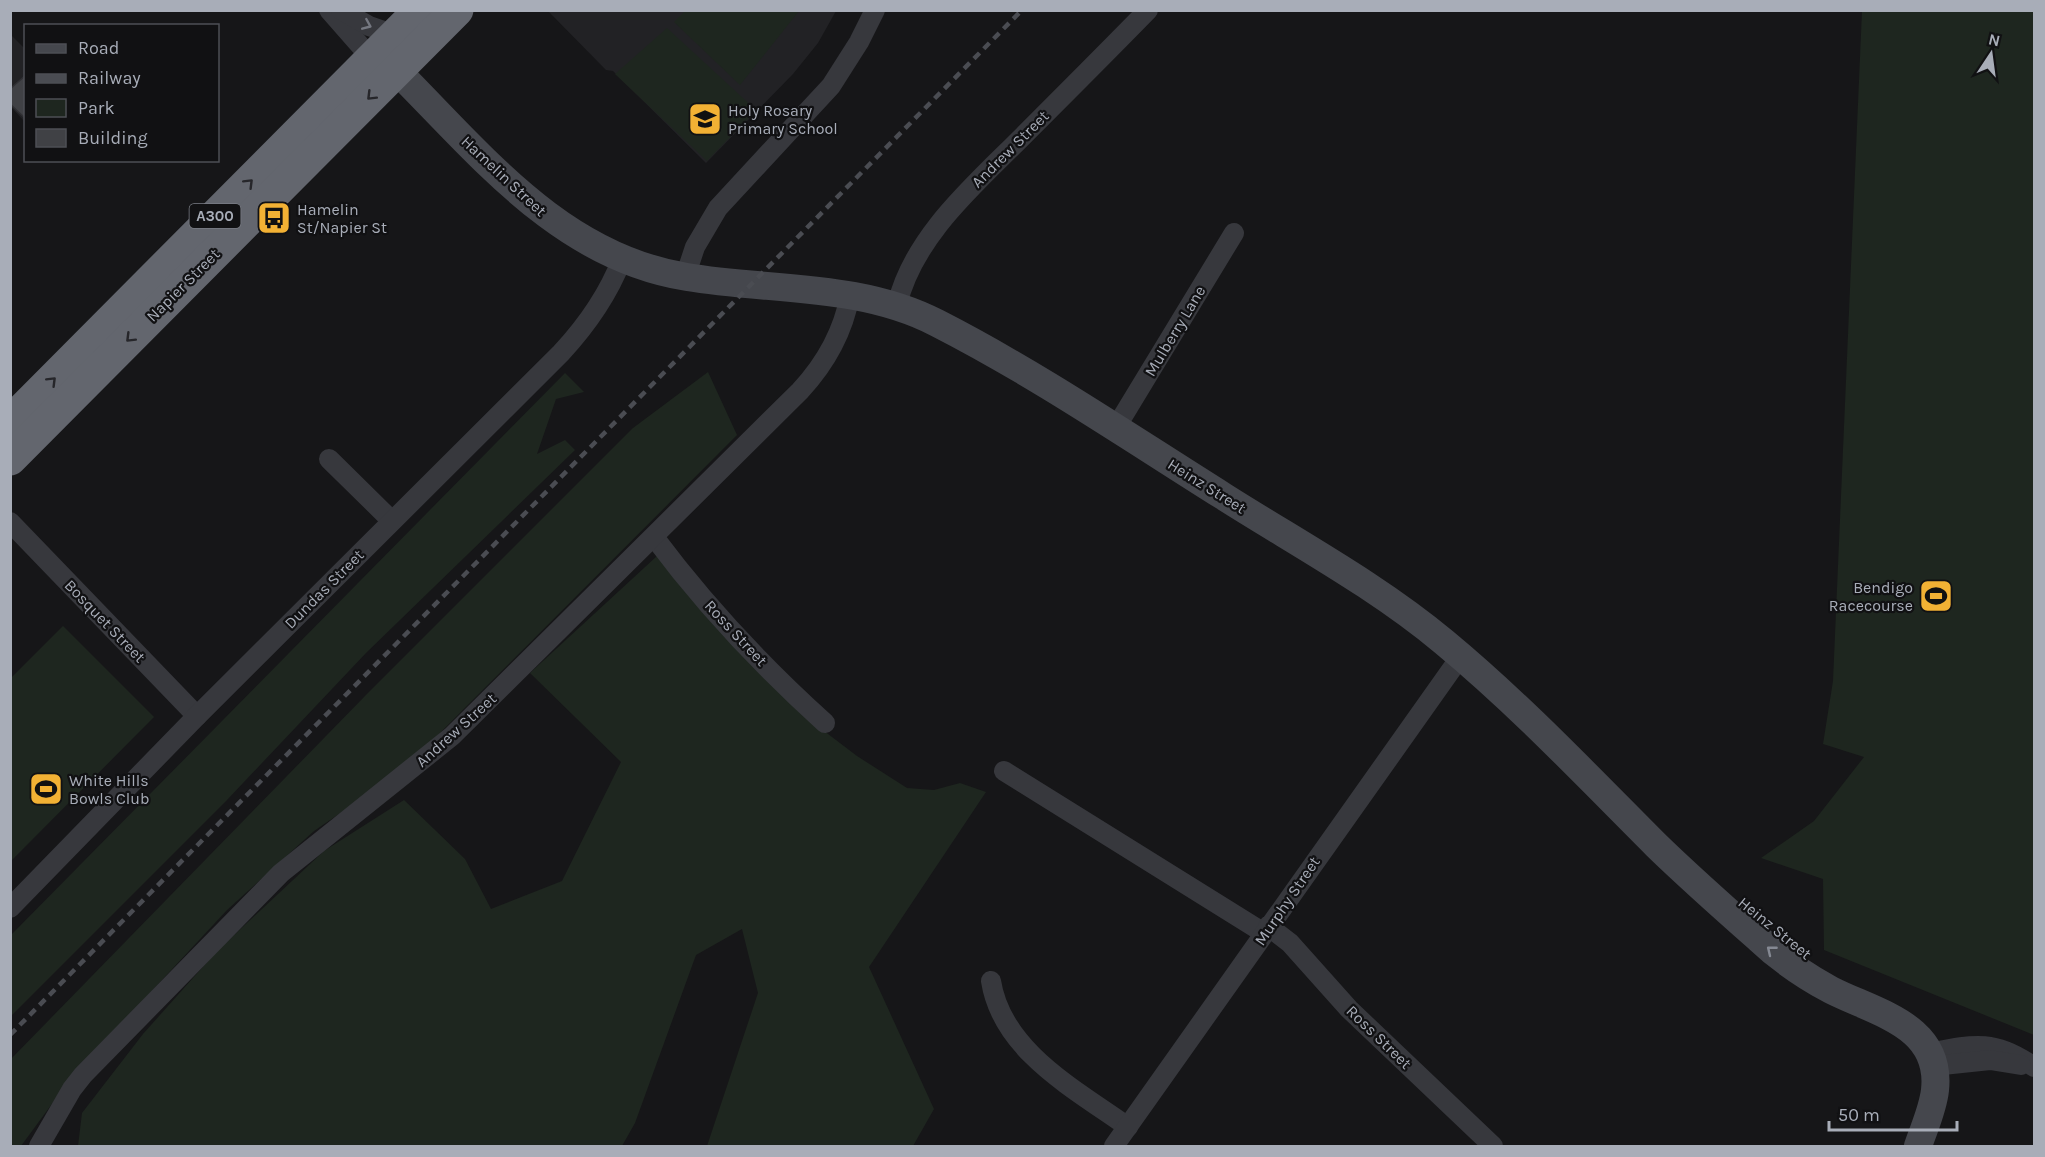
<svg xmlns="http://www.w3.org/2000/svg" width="2045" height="1157" viewBox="0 0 2045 1157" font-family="Karla,sans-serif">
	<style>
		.built { fill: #222225 }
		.green { fill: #1e261f }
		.building { fill: #404145; stroke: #303034; stroke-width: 1.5 }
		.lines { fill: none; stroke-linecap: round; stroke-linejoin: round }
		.street { stroke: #37383d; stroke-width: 20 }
		.secondary { stroke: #45474d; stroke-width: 28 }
		.highway { stroke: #63666e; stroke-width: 33 }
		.rail { stroke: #4a4c52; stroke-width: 4.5; stroke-dasharray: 8 6; stroke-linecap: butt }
		.oneway { stroke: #757881 }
		.oneway2 { stroke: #26262a }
		.oneway3 { stroke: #858993 }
		.labels { text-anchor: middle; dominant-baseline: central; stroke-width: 4.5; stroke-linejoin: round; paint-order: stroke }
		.shield { fill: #111113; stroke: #7b7e86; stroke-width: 1.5 }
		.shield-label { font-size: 15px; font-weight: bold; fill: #a8adb8 }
		.poi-label { font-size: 16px; fill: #a8adb8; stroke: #111113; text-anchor: start }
		.street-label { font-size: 16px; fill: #a8adb8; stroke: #111113 }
	</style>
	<rect width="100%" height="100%" fill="#161618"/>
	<g class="built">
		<polygon points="548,11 836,11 818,43 793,74 706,163 613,71 606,70"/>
		<polygon points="10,34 25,49 25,122 11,107"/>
	</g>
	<g class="green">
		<polygon points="686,10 799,10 799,11 740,85 674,22"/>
		<polygon points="1862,11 2034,11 2034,1035 1824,950 1823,879 1761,858 1814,821 1864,757 1823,744 1833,681"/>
		<polygon points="667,28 756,110 707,161 615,74"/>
		<polygon points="708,372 737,435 434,739 358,801 314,831 227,910 71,1078 21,1146 11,1146 10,1060 365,696 633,428"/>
		<polygon points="565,373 584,392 556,399 537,454 565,440 575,450 366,653 227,800 11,1016 11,935"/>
		<polygon points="657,556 807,718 857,756 907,788 934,790 960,783 986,792 869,967 934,1109 913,1146 707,1146 758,993 742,929 696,955 635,1123 622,1146 78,1146 82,1113 143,1034 218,950 324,851 404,800 465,859 491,909 562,881 621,762 530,673"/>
		<polygon points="63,626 154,717 11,861 11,678"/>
	</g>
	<polygon class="building" points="26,75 26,119 10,104 10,89"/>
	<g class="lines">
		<g class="street">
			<polyline points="329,10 372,59"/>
			<polyline points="341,10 369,26 395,35"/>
			<polyline points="685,277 695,247 718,208 831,86 859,42 875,10"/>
			<path d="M897,305c17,-71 81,-123 131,-174 40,-40 80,-80 120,-121"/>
			<polyline points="1115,429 1234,233"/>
			<polyline points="329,459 392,521"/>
			<polyline points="10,522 197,716"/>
			<path d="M654,537c50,67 109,130 171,186"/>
			<polyline points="1004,771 1264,933"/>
			<path d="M10,908l187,-192 364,-363c26,-28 47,-58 61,-94"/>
			<polyline points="1268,926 1290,943 1349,1009 1493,1146"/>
			<path d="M991,981c11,70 84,108 137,146"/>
			<path d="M1929,1053c45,-9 66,-14 105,14"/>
			<polyline points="1933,1066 1990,1060 2021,1065"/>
			<path d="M39,1146l33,-57 11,-14 198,-202 171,-137 348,-345c26,-28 43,-58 50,-96"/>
			<polyline points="1114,1146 1461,656"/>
		</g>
		<path class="secondary" d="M397,71c85,85 164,186 290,206 83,14 173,6 250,46 98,50 192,114 286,173 74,47 154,90 221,146 76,63 144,135 213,204 33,32 68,63 102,93 21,20 46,37 72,51 45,23 111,35 104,100 -2,19 -11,38 -17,56"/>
		<g class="highway">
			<polyline points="10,422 420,10"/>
			<polyline points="10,459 457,10"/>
		</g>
		<polyline class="rail" points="10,1035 1022,10"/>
	</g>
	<defs><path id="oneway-chevron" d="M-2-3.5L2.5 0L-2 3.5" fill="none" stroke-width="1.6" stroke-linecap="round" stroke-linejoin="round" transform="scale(1.5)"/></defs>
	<use class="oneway" href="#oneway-chevron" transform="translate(367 25) rotate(23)"/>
	<g class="oneway2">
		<use href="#oneway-chevron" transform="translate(371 96) rotate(135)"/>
		<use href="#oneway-chevron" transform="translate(249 183) rotate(-45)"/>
		<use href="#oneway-chevron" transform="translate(130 338) rotate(135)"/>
		<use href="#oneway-chevron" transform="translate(52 381) rotate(-45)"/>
	</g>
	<use class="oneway3" href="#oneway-chevron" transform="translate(1771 950) rotate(-141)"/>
	<defs>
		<symbol id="school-square" viewBox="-11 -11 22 22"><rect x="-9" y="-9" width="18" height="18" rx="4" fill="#f2b134" stroke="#111113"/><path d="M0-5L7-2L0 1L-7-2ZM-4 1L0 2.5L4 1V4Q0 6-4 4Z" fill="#111"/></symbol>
		<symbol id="bus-square" viewBox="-11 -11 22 22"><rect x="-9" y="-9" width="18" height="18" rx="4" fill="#f2b134" stroke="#111113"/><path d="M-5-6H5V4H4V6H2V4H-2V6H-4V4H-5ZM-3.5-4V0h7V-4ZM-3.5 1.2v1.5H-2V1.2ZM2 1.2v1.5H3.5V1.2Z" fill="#111"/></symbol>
		<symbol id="stadium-square" viewBox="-11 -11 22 22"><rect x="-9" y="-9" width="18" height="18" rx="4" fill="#f2b134" stroke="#111113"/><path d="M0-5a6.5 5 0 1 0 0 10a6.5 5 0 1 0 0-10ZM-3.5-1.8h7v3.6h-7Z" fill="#111"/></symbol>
	</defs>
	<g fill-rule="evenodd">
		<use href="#school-square" x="686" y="100" width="38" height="38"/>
		<use href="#bus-square" x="255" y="199" width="38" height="38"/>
		<use href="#stadium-square" x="1917" y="577" width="38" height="38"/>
		<use href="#stadium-square" x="27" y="770" width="38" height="38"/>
	</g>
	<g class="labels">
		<rect class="shield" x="189.5" y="204" width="51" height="24" rx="4.5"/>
		<g class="shield-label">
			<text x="215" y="216">A300</text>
		</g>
		<g class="poi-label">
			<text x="728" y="110">Holy Rosary<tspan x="728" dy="18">Primary School</tspan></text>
			<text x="297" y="209">Hamelin<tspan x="297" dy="18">St/Napier St</tspan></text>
			<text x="1913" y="587" text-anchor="end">Bendigo<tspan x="1913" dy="18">Racecourse</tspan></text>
			<text x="69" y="780">White Hills<tspan x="69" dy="18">Bowls Club</tspan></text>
		</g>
		<g class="street-label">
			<text transform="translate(1010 149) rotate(-45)">Andrew Street</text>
			<text transform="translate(504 176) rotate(43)">Hamelin Street</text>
			<text transform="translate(183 285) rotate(-45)">Napier Street</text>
			<text transform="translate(1175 331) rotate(-59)">Mulberry Lane</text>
			<text transform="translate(1207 486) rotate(32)">Heinz Street</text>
			<text transform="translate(324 589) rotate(-45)">Dundas Street</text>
			<text transform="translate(105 621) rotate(46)">Bosquet Street</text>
			<text transform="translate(736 633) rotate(47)">Ross Street</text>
			<text transform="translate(456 730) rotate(-42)">Andrew Street</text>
			<text transform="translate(1287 901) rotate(-56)">Murphy Street</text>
			<text transform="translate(1775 928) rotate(39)">Heinz Street</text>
			<text transform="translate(1379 1037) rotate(44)">Ross Street</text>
		</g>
	</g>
	<rect width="2045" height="1157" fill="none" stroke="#a8adb8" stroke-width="24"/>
	<rect x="24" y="24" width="195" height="138" fill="#111113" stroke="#4d4f55" stroke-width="1.5"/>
	<rect x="36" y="44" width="30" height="9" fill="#45474d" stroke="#4d4f55" stroke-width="1.5"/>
	<text x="78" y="54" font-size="18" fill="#a8adb8">Road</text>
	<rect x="36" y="74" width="30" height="9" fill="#4a4c52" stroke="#4d4f55" stroke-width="1.5"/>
	<text x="78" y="84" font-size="18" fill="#a8adb8">Railway</text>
	<rect x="36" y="99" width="30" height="18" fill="#1e261f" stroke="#4d4f55" stroke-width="1.5"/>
	<text x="78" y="114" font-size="18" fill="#a8adb8">Park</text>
	<rect x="36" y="129" width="30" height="18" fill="#404145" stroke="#4d4f55" stroke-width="1.5"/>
	<text x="78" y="144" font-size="18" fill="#a8adb8">Building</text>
	<g transform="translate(1991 54) rotate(13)" stroke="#111113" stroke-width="4.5" paint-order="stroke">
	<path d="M0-4.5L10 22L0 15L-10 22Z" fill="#a8adb8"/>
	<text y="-9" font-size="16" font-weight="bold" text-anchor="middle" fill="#a8adb8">N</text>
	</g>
	<path d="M1829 1121v9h128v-9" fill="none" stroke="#a8adb8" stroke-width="3"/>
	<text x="1838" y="1121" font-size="18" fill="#a8adb8" stroke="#111113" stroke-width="4.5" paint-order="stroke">50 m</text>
</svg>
